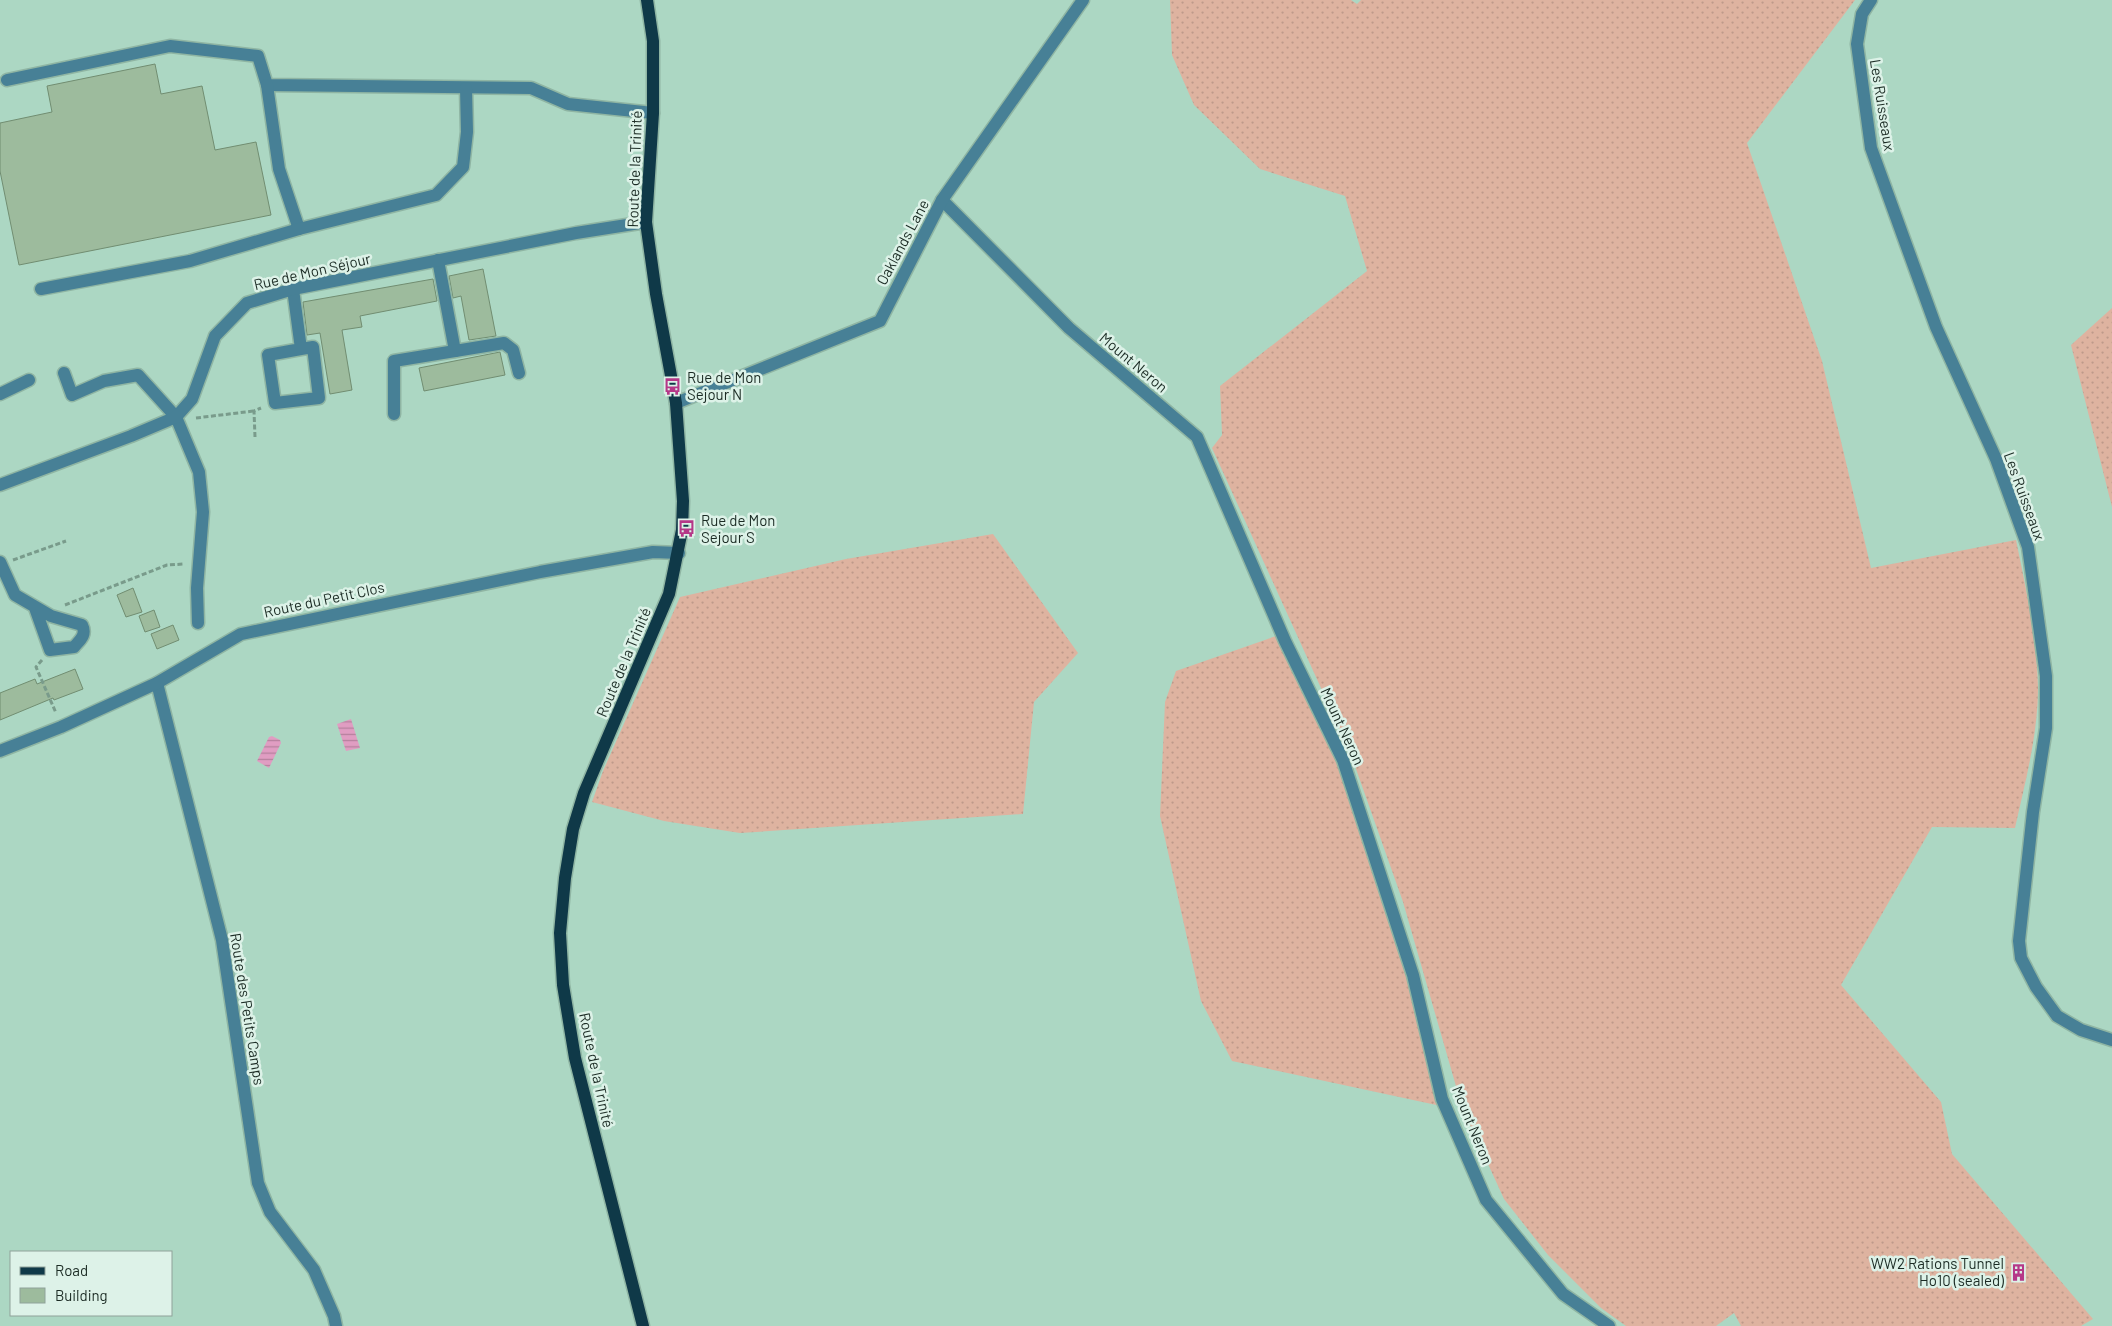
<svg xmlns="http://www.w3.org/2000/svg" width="2112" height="1326" viewBox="0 0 2112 1326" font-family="Barlow,sans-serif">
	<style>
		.grass { fill: url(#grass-dots) }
		.water { fill: url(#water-rules) }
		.building { fill: #9dbb9d; stroke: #718d71 }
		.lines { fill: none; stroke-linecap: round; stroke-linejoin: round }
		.minor-casing { stroke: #8fb5a3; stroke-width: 15 }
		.major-casing { stroke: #8fb5a3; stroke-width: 15 }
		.path { stroke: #799b8b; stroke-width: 3; stroke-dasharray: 5 2.5; stroke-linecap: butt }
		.minor { stroke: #478096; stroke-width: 12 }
		.major { stroke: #0f3948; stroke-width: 12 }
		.labels { text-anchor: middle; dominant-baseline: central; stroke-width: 5; stroke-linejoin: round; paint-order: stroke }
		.street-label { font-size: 15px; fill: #1b2b24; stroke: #ddf2e8 }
		.poi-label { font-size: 15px; fill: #1b2b24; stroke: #ddf2e8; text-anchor: start }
	</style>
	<defs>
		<pattern id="grass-dots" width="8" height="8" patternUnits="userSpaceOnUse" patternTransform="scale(1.25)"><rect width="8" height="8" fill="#deb3a0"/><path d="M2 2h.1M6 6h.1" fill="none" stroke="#be9a8a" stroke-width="1.8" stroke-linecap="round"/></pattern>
		<pattern id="water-rules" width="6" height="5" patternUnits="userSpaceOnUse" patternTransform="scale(1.25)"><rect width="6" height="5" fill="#e09dc2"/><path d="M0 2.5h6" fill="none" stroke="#b5809d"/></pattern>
	</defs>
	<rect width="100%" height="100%" fill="#acd7c3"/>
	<g class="grass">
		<path d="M1170,0h181l6,4 4,-4h494l-108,143 75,218 49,207 145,-28c10,49 21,98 22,148 0,47 -13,95 -23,140l-83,-1 -91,158 100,117 11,52 141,165 -12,7h-340l-7,-13 -18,13h-90l-25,-18 -53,-53 -44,-56 -42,-92 -59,-205 -53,-150 -138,-304 10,-13 -2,-49 147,-115 -22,-75 -85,-27 -66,-64 -22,-50z"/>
		<polygon points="2112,308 2112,507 2071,345"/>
		<polygon points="993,534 1078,653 1034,702 1023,814 740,833 664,821 592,802 603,771 680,597 846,559"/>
		<polygon points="1276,636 1340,762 1397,939 1441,1106 1232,1061 1201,1001 1160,816 1165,702 1176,671"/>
	</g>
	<g class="water">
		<polygon points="351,719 360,748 346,751 337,724"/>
		<polygon points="272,736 280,740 281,743 269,768 257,761 269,737"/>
	</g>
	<g class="building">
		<polygon points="155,64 161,94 202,86 215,150 256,142 271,215 19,265 0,171 0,123 52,112 47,86"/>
		<polygon points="483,269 496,336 469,340 461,296 453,298 449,276"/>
		<polygon points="433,279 437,301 360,316 362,327 342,330 352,390 330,394 320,333 307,335 303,302"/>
		<polygon points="500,352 505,375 424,391 419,368"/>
		<polygon points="133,588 142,612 126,617 117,595"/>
		<polygon points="154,610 160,627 145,632 139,616"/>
		<polygon points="173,625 179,640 157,649 151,634"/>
		<polygon points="75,669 83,689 54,700 53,698 0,720 0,693 35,679 37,684"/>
	</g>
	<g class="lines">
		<defs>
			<g id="minor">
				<polyline points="1871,0 1862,14 1857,44 1871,148 1936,327 1996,459 2028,547 2046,676 2046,728 2033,812 2019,941 2021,958 2036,987 2057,1016 2081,1030 2112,1040"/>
				<polyline points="7,80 170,46 258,56 267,85 531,88 568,104 653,113"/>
				<polyline points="267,85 279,169 299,229"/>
				<polyline points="942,200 1069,328 1197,437 1285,641 1343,760 1413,975 1442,1099 1486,1200 1563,1294 1609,1326"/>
				<polyline points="438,260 455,351"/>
				<polyline points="41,289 190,261 299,229 436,195 463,167 467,132 466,88"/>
				<polyline points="293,289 301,349 313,347 319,398 275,403 268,355 301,349"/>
				<polyline points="64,373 72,395 104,381 138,375 176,417 199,472 203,512 197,588 198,623"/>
				<polyline points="0,394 29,380"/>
				<polyline points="676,403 880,321 942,200 1083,0"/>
				<polyline points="394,414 394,361 504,343 513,350 519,373"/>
				<polyline points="0,485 131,436 176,417 192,399 215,336 247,303 293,289 576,233 646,222"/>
				<path d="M0,562l15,33 36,21 31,9c5,10 -2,15 -8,22l-24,3 -15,-42"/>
				<polyline points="157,683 222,940 258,1183 270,1212 314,1270 334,1316 336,1326"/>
				<polyline points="0,751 61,727 157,683 241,634 540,572 653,552 679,553"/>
			</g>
			<polyline id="major" points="643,1326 575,1058 563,985 560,933 565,878 573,829 584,793 669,594 682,530 683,501 676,403 656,294 646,222 653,113 653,41 647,0"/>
		</defs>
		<use href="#minor" class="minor-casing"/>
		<use href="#major" class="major-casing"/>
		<g class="path">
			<polyline points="196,418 254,411"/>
			<polyline points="255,437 254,411 261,408"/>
			<polyline points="13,560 66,541"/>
			<polyline points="65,605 167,565 184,564"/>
			<polyline points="42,660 36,667 56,713"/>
		</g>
		<use href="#minor" class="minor"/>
		<use href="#major" class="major"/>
	</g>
	<defs>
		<symbol id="bus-bare" viewBox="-9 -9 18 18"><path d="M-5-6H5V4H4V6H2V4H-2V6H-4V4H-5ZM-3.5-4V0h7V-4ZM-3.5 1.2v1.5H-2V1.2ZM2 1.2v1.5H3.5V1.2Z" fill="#b53888" stroke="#ddf2e8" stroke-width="2.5" paint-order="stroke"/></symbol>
		<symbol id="building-bare" viewBox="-9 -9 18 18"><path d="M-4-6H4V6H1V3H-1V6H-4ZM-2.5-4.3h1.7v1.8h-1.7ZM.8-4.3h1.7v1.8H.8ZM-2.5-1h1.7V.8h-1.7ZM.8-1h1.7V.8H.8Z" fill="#b53888" stroke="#ddf2e8" stroke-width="2.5" paint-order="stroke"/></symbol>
	</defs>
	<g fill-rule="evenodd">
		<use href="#bus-bare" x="660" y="374" width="25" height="25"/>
		<use href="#bus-bare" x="674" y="516" width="25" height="25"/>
		<use href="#building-bare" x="2006" y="1260" width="25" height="25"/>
	</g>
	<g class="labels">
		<g class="street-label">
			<text transform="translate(1883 105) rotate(81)">Les Ruisseaux</text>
			<text transform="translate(634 169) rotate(-88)">Route de la Trinité</text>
			<text transform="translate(902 242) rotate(-62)">Oaklands Lane</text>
			<text transform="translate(312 271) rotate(-13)">Rue de Mon Séjour</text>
			<text transform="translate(1134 362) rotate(40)">Mount Neron</text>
			<text transform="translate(2025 496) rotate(70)">Les Ruisseaux</text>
			<text transform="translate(324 599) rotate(-12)">Route du Petit Clos</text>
			<text transform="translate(623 662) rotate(-67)">Route de la Trinité</text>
			<text transform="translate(1343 726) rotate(65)">Mount Neron</text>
			<text transform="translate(248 1009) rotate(81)">Route des Petits Camps</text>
			<text transform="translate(597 1070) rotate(78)">Route de la Trinité</text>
			<text transform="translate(1473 1125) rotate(68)">Mount Neron</text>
		</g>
		<g class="poi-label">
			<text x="687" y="377">Rue de Mon<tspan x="687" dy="17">Sejour N</tspan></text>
			<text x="701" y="520">Rue de Mon<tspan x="701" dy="17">Sejour S</tspan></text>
			<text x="2004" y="1263" text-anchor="end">WW2 Rations Tunnel<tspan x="2004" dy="17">Ho10 (sealed)</tspan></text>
		</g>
	</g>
	<rect x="10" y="1251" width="162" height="65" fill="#ddf2e8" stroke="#8fa29a"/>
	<rect x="20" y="1267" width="25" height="8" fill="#0f3948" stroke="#8fa29a"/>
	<text x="55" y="1276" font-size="15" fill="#1b2b24">Road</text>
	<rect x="20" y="1288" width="25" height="15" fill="#9dbb9d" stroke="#8fa29a"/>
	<text x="55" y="1301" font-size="15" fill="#1b2b24">Building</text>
</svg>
